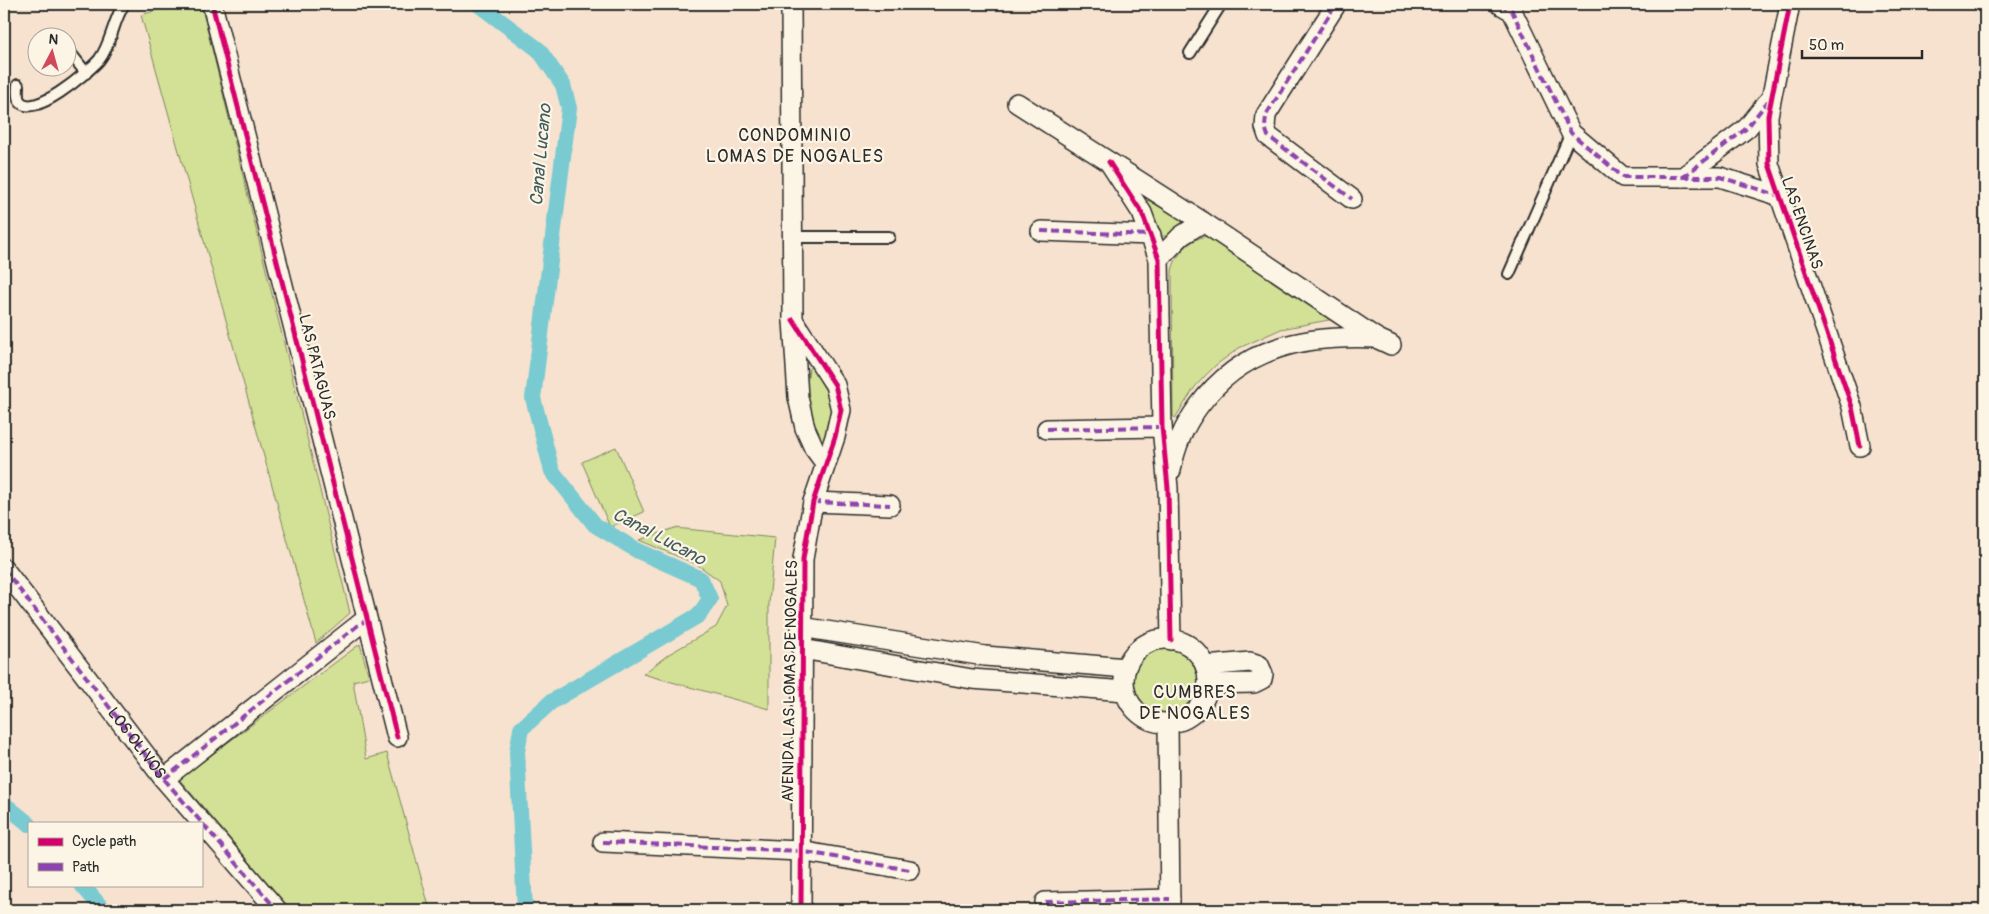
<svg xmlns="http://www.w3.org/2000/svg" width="1989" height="914" viewBox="0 0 1989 914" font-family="Pangolin,sans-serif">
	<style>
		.green { fill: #d2e195; stroke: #7e8660 }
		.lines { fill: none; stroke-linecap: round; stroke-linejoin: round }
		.canal { stroke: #79cad1; stroke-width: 16 }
		.service-casing { stroke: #2b2b2b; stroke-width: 14 }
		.minor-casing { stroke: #2b2b2b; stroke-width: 22 }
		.service { stroke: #fcf5e5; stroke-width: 10 }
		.minor { stroke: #fcf5e5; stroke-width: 19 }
		.quiet { stroke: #8e44ad; stroke-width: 4; stroke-dasharray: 8 4; stroke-linecap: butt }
		.cycleway-casing { stroke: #fcf5e5; stroke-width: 8 }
		.cycleway { stroke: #d6006c; stroke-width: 5 }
		.labels { text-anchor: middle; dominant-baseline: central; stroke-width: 4.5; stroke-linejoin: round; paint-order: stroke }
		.street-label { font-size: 16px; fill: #2b2b2b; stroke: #fcf5e5 }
		.neighbourhood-label { font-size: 18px; letter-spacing: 1px; fill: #2b2b2b; stroke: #fcf5e5 }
		.water-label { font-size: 18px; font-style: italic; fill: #425b5d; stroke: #fcf5e5 }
	</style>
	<rect width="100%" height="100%" fill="#f6e2ce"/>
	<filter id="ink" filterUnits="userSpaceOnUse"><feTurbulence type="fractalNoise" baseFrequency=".02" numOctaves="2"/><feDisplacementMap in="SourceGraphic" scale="10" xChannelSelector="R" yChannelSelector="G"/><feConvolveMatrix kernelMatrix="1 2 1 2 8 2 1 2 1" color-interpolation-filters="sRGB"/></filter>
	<g filter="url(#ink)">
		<g class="green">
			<polygon points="177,4 201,4 350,613 316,643 141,15"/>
			<polygon points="1148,200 1182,220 1182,223 1166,236 1162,236 1148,204"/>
			<path d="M1207,236l5,1 122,82 -53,10 -42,19 -23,17 -11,11 -10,11 -20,31 -2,-2 -1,-145c3,-16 19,-33 35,-35z"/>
			<path d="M812,367l15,26 4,17 -3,27 -4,3 -3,-1c-16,-25 -16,-43 -12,-71z"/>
			<polygon points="616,447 644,512 610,527 582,462"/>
			<polygon points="675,528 775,538 769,603 769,709 643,674 669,654 716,627 727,606 720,581 698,565 639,540"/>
			<polygon points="360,644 369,677 353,681 366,759 387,753 430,910 291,910 179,779"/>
			<circle cx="1166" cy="680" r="34"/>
		</g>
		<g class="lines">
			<g class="canal">
				<polyline points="478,4 539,50 563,85 569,108 533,398 552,471 595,525 638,551 701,579 710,599 699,615 551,702 521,729 517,752 525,910"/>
				<polyline points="4,804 29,824"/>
				<polyline points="82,885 100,906 102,910"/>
			</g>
			<defs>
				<g id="service">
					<polyline points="55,38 57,38"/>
					<polyline points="68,50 86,73"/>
					<polyline points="1190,53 1221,4"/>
					<path d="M18,85c0,5 -1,11 1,15 12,22 70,-29 80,-40 12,-15 14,-39 25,-56"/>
					<polyline points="792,237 889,237"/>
					<polyline points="1509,274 1571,133"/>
				</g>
				<g id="minor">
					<polyline points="212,4 397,737"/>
					<polyline points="791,4 793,320 798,397 805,428 814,448 825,463"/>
					<polyline points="1500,4 1512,11 1571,133 1623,177 1720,177 1780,196"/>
					<polyline points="1790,4 1768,116 1769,164 1852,407 1860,446"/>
					<polyline points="1335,6 1266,115 1265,127 1268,136 1352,199"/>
					<polyline points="1017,103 1203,222 1376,338 1391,345"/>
					<polyline points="1109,162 1142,213 1159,259 1162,427 1168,488 1171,640"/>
					<polyline points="1683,177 1747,128 1771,98"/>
					<polyline points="1041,231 1151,235"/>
					<polyline points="1159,259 1181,236 1203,222"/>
					<polyline points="793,320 835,385 841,410 835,437 813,502 803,559 801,910"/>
					<polyline points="1047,429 1162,427"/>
					<path d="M1171,470c4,-23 13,-44 27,-63 44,-61 107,-72 178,-69"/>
					<polyline points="813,502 890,505"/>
					<path id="s1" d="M4,569l160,210 113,131"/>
					<polyline points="801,627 985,656 1126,668"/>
					<circle cx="1166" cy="681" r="42"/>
					<polyline points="802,649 972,679 1125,691"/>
					<polyline points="1205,666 1250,662 1259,665 1263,674 1262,679 1254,683 1208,684"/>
					<polyline points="1168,723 1170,910"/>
					<polyline points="164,779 361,623 367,621"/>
					<polyline points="603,842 800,851 910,870"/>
					<polyline points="1045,902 1170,899"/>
				</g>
			</defs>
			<use href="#service" class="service-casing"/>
			<use href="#minor" class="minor-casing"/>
			<use href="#service" class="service"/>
			<use href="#minor" class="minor"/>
			<g class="quiet">
				<polyline points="1500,4 1512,11 1571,133 1623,177 1720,177 1780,196"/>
				<polyline points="1335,6 1266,115 1265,127 1268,136 1352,199"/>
				<polyline points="1683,177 1747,128 1768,101"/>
				<polyline points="1041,231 1151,235"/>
				<polyline points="1047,429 1162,427"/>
				<polyline points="813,502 890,505"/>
				<polyline points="4,569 164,779 277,910"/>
				<polyline points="164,779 361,623 367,621"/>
				<polyline points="603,842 800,851 910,870"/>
				<polyline points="1045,902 1170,899"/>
			</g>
			<defs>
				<g id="cycleway">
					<polyline points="212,4 397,737"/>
					<polyline points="1790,4 1768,116 1769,164 1852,407 1860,446"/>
					<polyline points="1109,162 1142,213 1159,259 1162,427 1168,488 1171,640"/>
					<polyline points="793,320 835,385 841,410 835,437 813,502 803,559 801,910"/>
				</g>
			</defs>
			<use href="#cycleway" class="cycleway-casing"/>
			<use href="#cycleway" class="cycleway"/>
		</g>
	</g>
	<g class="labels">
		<g class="street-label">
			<text transform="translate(1802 223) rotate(71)">LAS ENCINAS</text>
			<text transform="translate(317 367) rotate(76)">LAS PATAGUAS</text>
			<text transform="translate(790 681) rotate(-89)">AVENIDA LAS LOMAS DE NOGALES</text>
			<text stroke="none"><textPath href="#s1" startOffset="219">LOS OLIVOS</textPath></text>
		</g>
		<g class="neighbourhood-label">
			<text x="795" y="135">CONDOMINIO<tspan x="795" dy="21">LOMAS DE NOGALES</tspan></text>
			<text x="1195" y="692">CUMBRES<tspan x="1195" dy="21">DE NOGALES</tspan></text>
		</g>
		<g class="water-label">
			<text transform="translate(541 155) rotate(-85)">Canal Lucano</text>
			<text transform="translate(659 537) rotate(28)">Canal Lucano</text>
		</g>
	</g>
	<rect width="1989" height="914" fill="none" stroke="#fcf5e5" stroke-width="20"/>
	<rect x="10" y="10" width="1969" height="894" fill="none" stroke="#2b2b2b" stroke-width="2" filter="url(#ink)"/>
	<rect x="28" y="822" width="175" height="65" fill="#fcf5e5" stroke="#a8a49b"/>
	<rect x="38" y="838" width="25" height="8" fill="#d6006c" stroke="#a8a49b"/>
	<text x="72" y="846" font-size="15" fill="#2b2b2b">Cycle path</text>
	<rect x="38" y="863" width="25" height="8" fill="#8e44ad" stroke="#a8a49b"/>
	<text x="72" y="872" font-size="15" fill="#2b2b2b">Path</text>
	<g transform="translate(52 52) rotate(6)"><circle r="24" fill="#fcf5e5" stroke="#a8a49b"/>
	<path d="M0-4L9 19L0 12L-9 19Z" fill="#d1495b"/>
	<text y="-8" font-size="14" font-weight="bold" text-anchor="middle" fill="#2b2b2b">N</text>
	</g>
	<path d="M1802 50v8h120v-8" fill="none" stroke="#2b2b2b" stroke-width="2.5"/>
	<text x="1809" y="50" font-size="15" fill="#2b2b2b" stroke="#fcf5e5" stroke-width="4" paint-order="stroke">50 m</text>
</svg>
